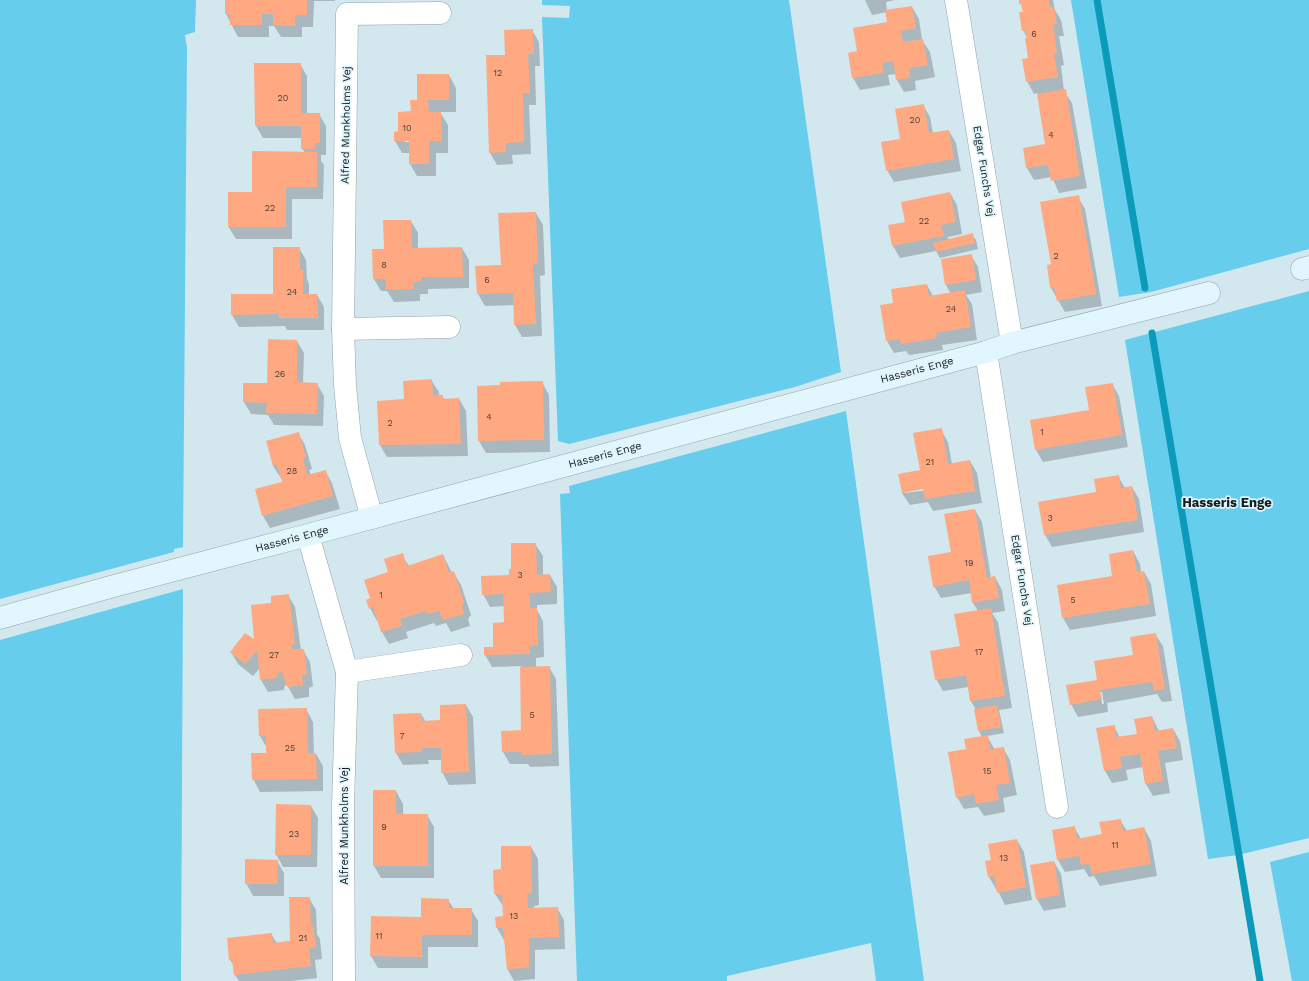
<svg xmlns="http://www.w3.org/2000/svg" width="1309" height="981" viewBox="0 0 1309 981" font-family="'Work Sans',sans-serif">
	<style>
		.green { fill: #66cdec }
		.shadow { fill: #0003; fill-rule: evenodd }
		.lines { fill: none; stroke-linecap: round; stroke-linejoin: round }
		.stream { stroke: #0b9aba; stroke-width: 7 }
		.building { fill: #ffa982 }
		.street-casing { stroke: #91a4aa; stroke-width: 23 }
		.secondary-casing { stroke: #91a4aa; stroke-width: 23 }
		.street { stroke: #fff; stroke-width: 22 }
		.secondary { stroke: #e1f6fd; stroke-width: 22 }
		.labels { text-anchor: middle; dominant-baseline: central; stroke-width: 3.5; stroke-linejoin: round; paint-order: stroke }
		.number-label { font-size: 9px; fill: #504038 }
		.street-label { font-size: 11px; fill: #161d20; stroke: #e0f5fb }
		.quarter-label { font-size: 13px; font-weight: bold; fill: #161d20; stroke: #e0f5fb }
	</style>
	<rect width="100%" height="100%" fill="#d3e7ee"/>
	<g class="green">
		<polygon points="0,0 196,0 195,32 185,35 187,48 183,547 174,549 174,552 0,599"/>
		<polygon points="542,0 789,0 841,372 795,387 569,444 558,441 542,17 569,18 570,6 542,5"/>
		<polygon points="1071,0 1309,0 1309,249 1151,292 1119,297"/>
		<polygon points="1309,291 1309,838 1238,855 1208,859 1125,340"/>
		<polygon points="846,411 924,981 876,981 871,943 727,976 727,981 577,981 560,494 570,493 569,486"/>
		<polygon points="183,589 181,981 0,981 0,640"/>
		<polygon points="1309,852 1309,981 1292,981 1270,862"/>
	</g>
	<g class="shadow">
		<polygon points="226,0 335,0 335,1 314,1 313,27 302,27 302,37 281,37 274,26 269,26 269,37 238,37 226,14"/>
		<polygon points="865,0 895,0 886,2 887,11 912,7 919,19 922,40 930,52 935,77 915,81 916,90 904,92 897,80 896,74 888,75 890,85 860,90 853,78 888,23 887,12 872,15"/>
		<polygon points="1020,0 1053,0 1055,10 1061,20 1064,36 1059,36 1064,65 1061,66 1064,91 1072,103 1087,188 1059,193 1052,177 1034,180 1027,168 1024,149 1046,145 1038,93 1034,94 1027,81 1029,59 1028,39 1023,30 1024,12"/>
		<polygon points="532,30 539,42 540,66 535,66 536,105 529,105 531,154 512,155 513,164 497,165 490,153 506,56"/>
		<polygon points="300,64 307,76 307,114 319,114 326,126 326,155 321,155 321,161 324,165 323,199 292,199 292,239 236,239 228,226 253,193 305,153 302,148 302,138 263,138 256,126"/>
		<path d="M449,75l7,13v24h-16l8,13v28h-12v23h-19l-7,-12v-11h-8l-7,-12 23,-40zM405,140l9,2h-9z"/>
		<polygon points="923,105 930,117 933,134 949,131 956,143 961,171 894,182 887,170 901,139"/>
		<polygon points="950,193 957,205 962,234 948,237 948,240 972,235 976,240 978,249 940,258 936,251 900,258 893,246 906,223"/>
		<polygon points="1078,197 1085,209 1102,306 1065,312 1051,288 1052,265"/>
		<polygon points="536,213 543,225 545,275 540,276 542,336 522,337 515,325 515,305 485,306 478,294 477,267 502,265"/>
		<polygon points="411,221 418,233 418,249 462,248 469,260 469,288 428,289 428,294 420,294 420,301 394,302 387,291 381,291 374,279 385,250"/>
		<polygon points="299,248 306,260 307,279 309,284 309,295 317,295 324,307 324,330 287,330 285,326 239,327 232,315 274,295"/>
		<polygon points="971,255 978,267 982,292 966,295 972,304 977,340 942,345 943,350 909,355 906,351 894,353 887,341 895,304 927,285 933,296 951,294 946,285 942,260"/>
		<polygon points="297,341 304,353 303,383 317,384 324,396 323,426 274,425 268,415 251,414 244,402 244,384 268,384"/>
		<polygon points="431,380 439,392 439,396 442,396 445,400 459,399 466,411 468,456 387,457 380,445 405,400"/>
		<polygon points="542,382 549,395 550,452 486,453 479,441"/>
		<polygon points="1112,384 1119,396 1128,447 1043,462 1036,450 1090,410"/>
		<path d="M941,430l7,12 4,22 18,-3 7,12 5,30 -49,8 -5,-9 -18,3 -8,-12 19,-22zM928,488v2l-23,3v-2z"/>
		<polygon points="298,433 305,445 312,469 309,470 311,475 325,471 332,483 340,509 270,528 263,516 283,483 282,478 281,478 273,466 267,441"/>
		<polygon points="1118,476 1125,488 1132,487 1139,499 1144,532 1052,547 1045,535"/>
		<polygon points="975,510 982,522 991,578 995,577 1002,590 1005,611 992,613 998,622 1012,708 999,710 1004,733 987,736 995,750 1003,748 1010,760 1017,795 1003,798 1005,812 984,816 978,807 964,809 957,797 967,749 982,737 979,731 976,710 971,701 969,687 943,691 936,679 961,647 978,611 973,603 972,593 941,598 934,586"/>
		<polygon points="535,544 543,556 543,575 550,575 557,587 557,604 537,605 537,610 543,621 544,657 536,658 536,668 549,667 556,679 559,766 530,767 528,764 510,764 503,752 502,732 522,731 521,666 492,667 485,655 485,648 494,648 505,623 505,606 490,607 483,594 510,576"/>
		<polygon points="1133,551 1140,564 1141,572 1144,572 1151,584 1156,616 1070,630 1063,618 1114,577"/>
		<polygon points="402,555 409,566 443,555 452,573 454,573 461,585 471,615 468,619 470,626 451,632 446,623 436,626 434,623 406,632 408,638 389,644 382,632 378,620 377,621 370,608 371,599"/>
		<polygon points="288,595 295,607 301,650 303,650 310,662 313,686 309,688 309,697 295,699 287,685 285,685 284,690 268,692 261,680 260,668 253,676 238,664 231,652 255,642 272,603"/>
		<path d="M1155,634l8,12 9,55 -10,1 -5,-8 -50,9 1,9 -30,5 -7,-13 27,-23 36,-25zM1100,692h2l2,12h-2z"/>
		<polygon points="466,705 473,717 476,784 449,785 442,772 442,760 428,760 429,764 403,765 396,753 394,715 421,714 426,722 441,721"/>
		<polygon points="306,709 313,722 314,754 316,754 323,766 323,791 260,792 253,779 267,754 267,748 260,736"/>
		<polygon points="1152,717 1159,731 1173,729 1180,741 1183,760 1165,763 1170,793 1153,796 1146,784 1143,767 1126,770 1128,780 1112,783 1105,771 1098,729 1114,726 1120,738 1138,735"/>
		<polygon points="396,791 403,804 403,815 427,815 434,827 434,878 381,878 374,866"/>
		<polygon points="311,806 318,818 317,867 283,867 276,854"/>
		<polygon points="1120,820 1127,831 1144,828 1151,841 1157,876 1100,886 1094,876 1089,877 1084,869 1065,872 1058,860 1074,827 1081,839 1103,835"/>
		<polygon points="1017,840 1024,852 1032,900 1005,905 997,889 996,889 989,877 986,862 992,861"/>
		<polygon points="531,847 538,859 539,905 534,906 534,909 557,908 564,920 565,949 535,950 535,979 514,981 508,970 505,940 504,940 497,928 504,917 503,906 495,894 502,870"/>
		<polygon points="277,861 284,873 284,896 253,896 246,883"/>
		<polygon points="1054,862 1061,874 1066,907 1044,911 1037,899 1031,866"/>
		<polygon points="309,898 316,910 317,934 320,939 322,959 315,960 317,978 291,981 239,981 235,975 234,966 230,960 271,934 277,943 291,941"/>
		<polygon points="448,900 454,909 471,909 478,921 478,947 428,947 428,968 378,968 371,956"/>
	</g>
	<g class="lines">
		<g class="stream">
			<polyline points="1097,0 1145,288"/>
			<polyline points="1152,333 1260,981"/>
		</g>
	</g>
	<g class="building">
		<polygon points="225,0 307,0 307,15 295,15 295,26 273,25 273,14 262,14 262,25 230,25 230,14 225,14"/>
		<polygon points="1019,0 1049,0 1050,7 1054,7 1057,24 1053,24 1057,53 1054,54 1058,77 1026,82 1022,59 1028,58 1025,38 1027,38 1025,30 1022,31 1019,12 1023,12 1021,4 1019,4"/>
		<polygon points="912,6 916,28 901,31 903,42 923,39 928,65 909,68 910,78 896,80 893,61 882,63 884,73 852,78 848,53 857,51 853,28 887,22 885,10"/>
		<polygon points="533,29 534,54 528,54 530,93 523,93 524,142 506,143 506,152 489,153 486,55 505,55 504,30"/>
		<polygon points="254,63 301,63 301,113 320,113 320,143 315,143 315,149 301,149 301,126 255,126"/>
		<polygon points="417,74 449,74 449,100 428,100 429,112 441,112 442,141 429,141 429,164 409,164 409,141 394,141 394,132 398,131 398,112 411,111 410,100 417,100"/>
		<polygon points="1066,89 1080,176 1051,181 1048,165 1026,168 1023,148 1045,144 1037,94"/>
		<polygon points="924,104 929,133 949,130 954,159 886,171 881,142 900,139 895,109"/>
		<polygon points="252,151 317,152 317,187 286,187 286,227 228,227 228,192 252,192"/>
		<polygon points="950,192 956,222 941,225 944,236 892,246 888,225 905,222 901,202"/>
		<polygon points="1079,195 1096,294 1057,301 1054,287 1050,288 1047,265 1051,264 1040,202"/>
		<polygon points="536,212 538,263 533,264 536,324 514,325 513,293 477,294 475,266 501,265 498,213"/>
		<polygon points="383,220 411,220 412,248 462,247 463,277 421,277 421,282 413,282 414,289 386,290 386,279 373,279 372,249 384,249"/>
		<polygon points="973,233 975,243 936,252 933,243"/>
		<polygon points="273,247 300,247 300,270 303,270 303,294 317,294 318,318 279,318 279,314 231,315 231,294 273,294"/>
		<polygon points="972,254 976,280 945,285 941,259"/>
		<polygon points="927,284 929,296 965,290 971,327 936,333 937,338 901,344 900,339 886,341 880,305 893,303 891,289"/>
		<polygon points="268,339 297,340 297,382 318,383 317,414 266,413 267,403 243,402 243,383 267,383"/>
		<polygon points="432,379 433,395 443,395 443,399 459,398 461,444 379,445 377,401 404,399 403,381"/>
		<polygon points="543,381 544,440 478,441 477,386 500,385 500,382"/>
		<polygon points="1113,383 1122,435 1035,450 1030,420 1089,410 1085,387"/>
		<polygon points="942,428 948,464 970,460 975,491 925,499 923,489 902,493 898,474 920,470 913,433"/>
		<polygon points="299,432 306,457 303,458 307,475 326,470 333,496 262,516 255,489 282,482 277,465 273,466 266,441"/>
		<polygon points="1119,475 1121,488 1132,486 1138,520 1044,535 1038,502 1096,492 1094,479"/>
		<polygon points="975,509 987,578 995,576 999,598 972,603 969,580 933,587 928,556 951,552 944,514"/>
		<polygon points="511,543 536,543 537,575 550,574 551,592 530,593 530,608 537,608 538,645 529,646 530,654 484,655 484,647 493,647 493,623 504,622 503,594 482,595 481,576 509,575 509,569 511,569"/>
		<polygon points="1133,550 1137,572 1144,571 1150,604 1062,618 1057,585 1112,576 1109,554"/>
		<polygon points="403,553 407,566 443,554 449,573 454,571 464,602 462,607 464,614 443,620 439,611 428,614 426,611 400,619 402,626 381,632 373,607 369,609 366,600 370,598 364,580 388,572 384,559"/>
		<polygon points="289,594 295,644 291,645 292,649 304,649 307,674 302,675 303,685 287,687 282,672 278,673 277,678 260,680 257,651 245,664 230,652 245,633 254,639 251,605 271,603 271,596"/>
		<polygon points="991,608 1005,696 970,701 966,675 935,680 930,651 960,646 954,614"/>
		<polygon points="1156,633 1165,689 1154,691 1152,682 1100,690 1102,699 1070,705 1066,685 1097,680 1094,661 1133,655 1130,637"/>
		<polygon points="550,666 552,754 522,755 522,752 502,752 501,731 521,730 520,667"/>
		<polygon points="466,704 469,772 441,773 441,748 422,748 422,752 395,753 393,714 421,713 422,721 440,720 440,705"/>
		<polygon points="997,705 1001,727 978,731 974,709"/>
		<polygon points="307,708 308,753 316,753 317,779 252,780 251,753 266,753 266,736 259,736 258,709"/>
		<polygon points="1152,716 1155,731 1173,728 1177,748 1158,751 1163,781 1145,784 1140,754 1120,757 1122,768 1104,771 1096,728 1115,725 1116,737 1137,734 1134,719"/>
		<polygon points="988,735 990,749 1004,747 1010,783 996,785 999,800 976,804 974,794 956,798 948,752 966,749 964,739"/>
		<polygon points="373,790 396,790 396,814 428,814 428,866 373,866"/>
		<polygon points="276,804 311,805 311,855 275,855"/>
		<polygon points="1121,819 1123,831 1144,827 1151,864 1092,874 1090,864 1081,865 1079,856 1057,860 1052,830 1075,826 1077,839 1102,834 1099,822"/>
		<polygon points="1017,839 1026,887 997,893 994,876 988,877 985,861 991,860 988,844"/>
		<polygon points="501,846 531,846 532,893 527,894 528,908 558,907 559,937 529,938 529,967 507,970 503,928 496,928 495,917 503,916 502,895 494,894 493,870 501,869"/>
		<polygon points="245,859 278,860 277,884 245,884"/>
		<polygon points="1054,861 1060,895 1036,899 1030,865"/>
		<polygon points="289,897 310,897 311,926 313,926 316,947 309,948 311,966 234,975 232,960 229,960 227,938 272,933 273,943 290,941"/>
		<polygon points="421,898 449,899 449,908 472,908 472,935 422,935 422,957 370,956 371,916 421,917"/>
	</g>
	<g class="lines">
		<defs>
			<g id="street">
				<polyline points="956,0 1012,343"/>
				<polyline points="343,329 449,327"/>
				<polyline points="986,352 1057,807"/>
				<polyline points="372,518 350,438 345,385 343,329 347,14 440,13"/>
				<polyline points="308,535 347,672 343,805 344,981"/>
				<polyline points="347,672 461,655"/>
			</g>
			<g id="secondary">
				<polyline points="1302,269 1309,267"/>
				<polyline points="0,618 114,586 308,535 986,352 1012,343 1209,293"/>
			</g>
		</defs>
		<use href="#street" class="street-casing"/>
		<use href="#secondary" class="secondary-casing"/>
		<use href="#street" class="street"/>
		<use href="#secondary" class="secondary"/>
	</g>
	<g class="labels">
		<g class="number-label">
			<text x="1034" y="34">6</text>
			<text x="498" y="73">12</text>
			<text x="283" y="98">20</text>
			<text x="915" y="120">20</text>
			<text x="407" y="128">10</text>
			<text x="1051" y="135">4</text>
			<text x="270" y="208">22</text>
			<text x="924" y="221">22</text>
			<text x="1056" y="256">2</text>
			<text x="384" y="265">8</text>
			<text x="487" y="280">6</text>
			<text x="292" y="292">24</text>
			<text x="951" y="309">24</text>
			<text x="280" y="374">26</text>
			<text x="489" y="417">4</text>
			<text x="390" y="423">2</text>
			<text x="1042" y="432">1</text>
			<text x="930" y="462">21</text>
			<text x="292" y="471">28</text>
			<text x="1050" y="518">3</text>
			<text x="969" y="563">19</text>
			<text x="520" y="575">3</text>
			<text x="381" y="595">1</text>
			<text x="1073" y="600">5</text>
			<text x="979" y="652">17</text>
			<text x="274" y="655">27</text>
			<text x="532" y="715">5</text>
			<text x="402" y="736">7</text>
			<text x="290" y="748">25</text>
			<text x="987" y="771">15</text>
			<text x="384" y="827">9</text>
			<text x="294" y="834">23</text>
			<text x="1115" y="845">11</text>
			<text x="1004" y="858">13</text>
			<text x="514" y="916">13</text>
			<text x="379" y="936">11</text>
			<text x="303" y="938">21</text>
		</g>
		<g class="street-label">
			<text transform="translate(346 125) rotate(-89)">Alfred Munkholms Vej</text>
			<text transform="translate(984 171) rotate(81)">Edgar Funchs Vej</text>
			<text transform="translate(917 370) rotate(-15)">Hasseris Enge</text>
			<text transform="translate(605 455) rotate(-15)">Hasseris Enge</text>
			<text transform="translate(292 539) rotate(-15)">Hasseris Enge</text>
			<text transform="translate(1022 580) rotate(81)">Edgar Funchs Vej</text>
			<text transform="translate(344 826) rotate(-90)">Alfred Munkholms Vej</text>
		</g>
		<g class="quarter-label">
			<text x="1227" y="502">Hasseris Enge</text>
		</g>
	</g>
</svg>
